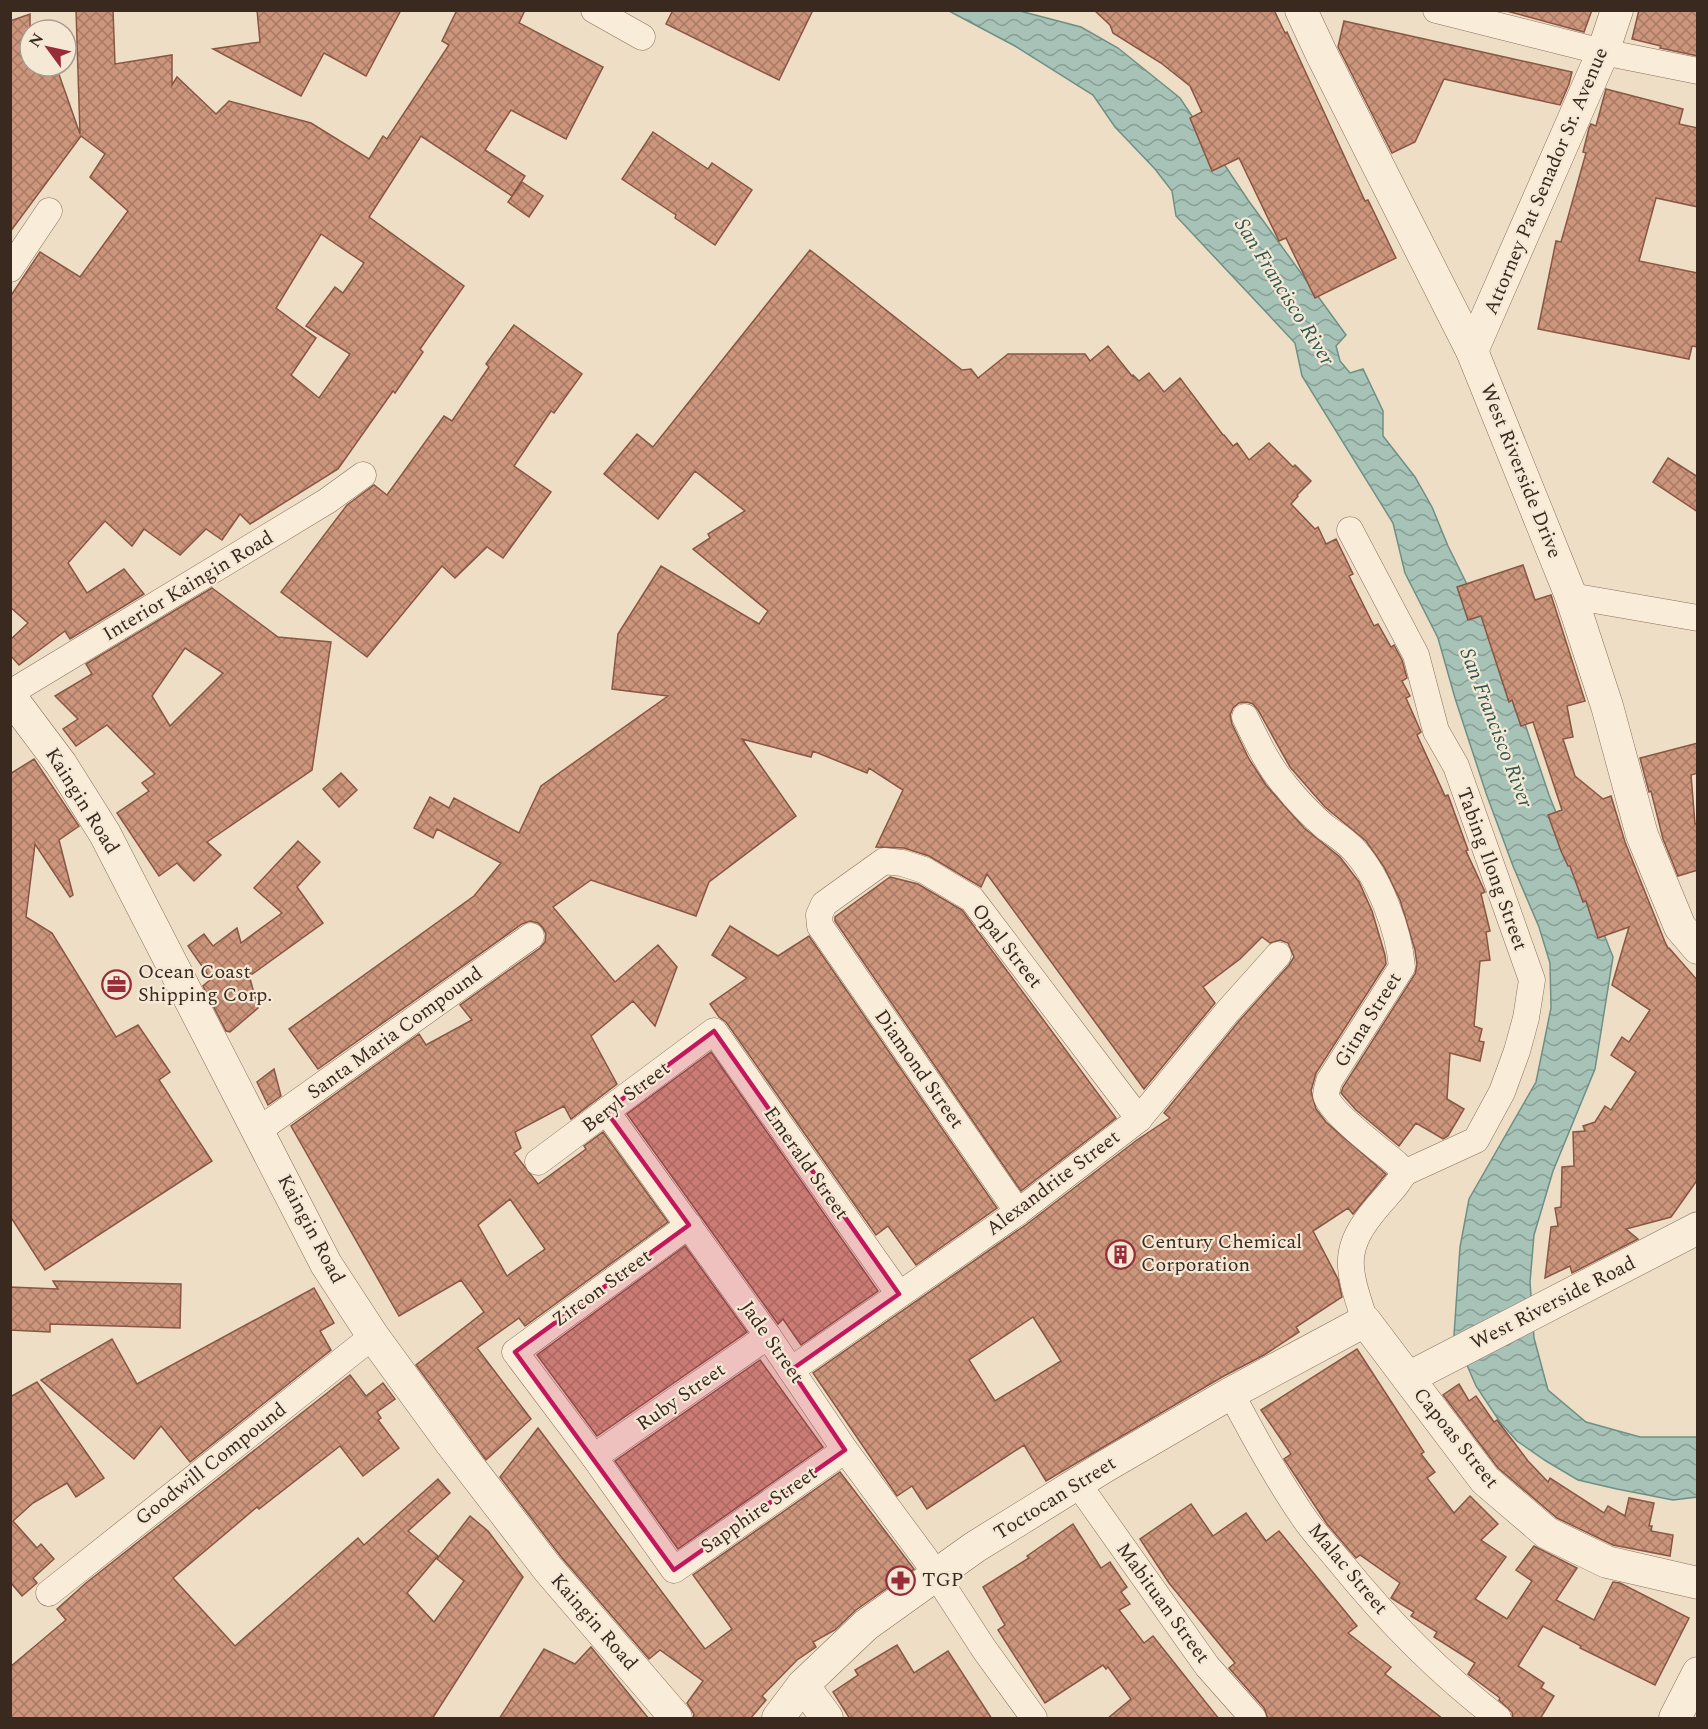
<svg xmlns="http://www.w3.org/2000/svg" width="1708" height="1729" viewBox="0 0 1708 1729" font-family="Spectral,serif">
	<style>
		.water { fill: url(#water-waves); stroke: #6e9084; stroke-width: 1.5 }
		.building { fill: url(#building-cross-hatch); stroke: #885642; stroke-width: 1.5; fill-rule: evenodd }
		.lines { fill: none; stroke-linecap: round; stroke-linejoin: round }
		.minor-casing { stroke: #896f5c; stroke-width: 27 }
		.tertiary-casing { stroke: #896f5c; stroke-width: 33 }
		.minor { stroke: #f9ecd9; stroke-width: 26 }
		.tertiary { stroke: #f9ecd9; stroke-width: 32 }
		.marked { fill: #c2185b; fill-opacity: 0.2; stroke: #c2185b; stroke-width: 4.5; stroke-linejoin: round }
		.labels { text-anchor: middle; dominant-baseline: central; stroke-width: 4.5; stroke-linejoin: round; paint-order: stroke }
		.street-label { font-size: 20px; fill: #3a291f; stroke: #f5e9d6 }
		.poi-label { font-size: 20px; fill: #3a291f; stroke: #f5e9d6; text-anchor: start }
		.water-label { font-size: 21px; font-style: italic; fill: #2f5952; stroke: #f5e9d6 }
	</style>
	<defs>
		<pattern id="water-waves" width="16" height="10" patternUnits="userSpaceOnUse" patternTransform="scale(1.5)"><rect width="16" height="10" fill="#a7c2b7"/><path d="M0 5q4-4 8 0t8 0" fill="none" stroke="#899e94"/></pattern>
		<pattern id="building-cross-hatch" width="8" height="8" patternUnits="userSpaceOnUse" patternTransform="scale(1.5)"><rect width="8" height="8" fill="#cc957c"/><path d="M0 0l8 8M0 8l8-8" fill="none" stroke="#a77a65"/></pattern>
	</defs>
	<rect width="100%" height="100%" fill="#eedec6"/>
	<polygon class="water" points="949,11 1020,11 1081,27 1118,48 1180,98 1248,200 1346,335 1336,346 1340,361 1350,373 1363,369 1383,411 1383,436 1415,477 1432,507 1448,546 1501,653 1549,795 1613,957 1595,1069 1553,1171 1534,1235 1530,1282 1534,1338 1548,1390 1586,1422 1640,1437 1697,1437 1697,1497 1673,1500 1617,1489 1578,1480 1546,1461 1517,1441 1500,1422 1476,1386 1454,1335 1460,1247 1469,1199 1536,1082 1551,1008 1550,963 1539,927 1513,866 1486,793 1455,698 1438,638 1405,573 1393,523 1302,376 1295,343 1176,216 1172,191 1155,169 1115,127 1093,95 1015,46"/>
	<g class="building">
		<path d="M76,10h37l2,54 57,-9v30l5,-8 39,37 13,-13 82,22 58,36 14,-23 4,3 62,-94 -7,-4 15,-31h68l-6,13 84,44 -37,72 -55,-29 -26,40 40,26 -13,20 -91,-60 -52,81 95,69 -44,63 3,3 -28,41 -2,-2 -55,78 -88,55 -10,-10 -18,26 -16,-11 -26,26 -36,-26 -12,17 -27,-25 -37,42 19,30 37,-24 20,25 -74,45 -5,-8 -46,34 -9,-10v-15l18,-17 -18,-16v-310l30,-45 40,25 48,-66 -38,-34 15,-23 -24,-18 -71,96v-211l20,-7v52h26l24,68zM321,234l43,29 -21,30 -8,-6 -29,39 44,28 -31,44 -28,-23 25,-37 -40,-30z"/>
		<polygon points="257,10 401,10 366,76 324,53 301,96 213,49 260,42"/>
		<polygon points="673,10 813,10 779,80 666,24"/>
		<polygon points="1094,10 1274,10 1285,33 1287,32 1365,201 1368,200 1396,258 1315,298 1286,238 1279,241 1239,158 1212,171 1190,118 1202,112 1190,86 1161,63 1113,33 1110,25"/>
		<polygon points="1503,10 1592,10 1584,32"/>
		<polygon points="1639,10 1698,10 1698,56 1660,48 1661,46 1632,39"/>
		<polygon points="1344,21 1572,72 1569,84 1560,105 1444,79 1415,142 1392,153 1338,47"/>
		<polygon points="1606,89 1683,109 1679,124 1698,128 1698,207 1656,198 1639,261 1698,273 1698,347 1692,346 1689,359 1538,329 1556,241 1561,242 1586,153 1583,152 1589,128 1591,124 1596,126"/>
		<polygon points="653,132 708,169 712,163 752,190 715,245 675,218 676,215 622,179"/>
		<polygon points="522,182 543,196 529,217 508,202"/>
		<path d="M810,250l152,120 9,-1 7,9 30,-24h77l5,7 18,-15 24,30 1,-1 6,6 10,-8 15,19 16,-14 43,57h1l9,11 4,-3 12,17 20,-17 24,24 2,-2 16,16 -14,14 1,1 -7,8 24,25 3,-2 8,17 10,-5 17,35 -4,2 25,50 4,-2 13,23 3,-2 8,15 5,18 -5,3 8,15 -4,2 15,34 -4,3 28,61 3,-1 20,55 -2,1 19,41 -4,2 9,37 -4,1 4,28 -10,1 -6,65 8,3 -3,12 5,1 -4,19 -30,-8 -3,46 17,10 -16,27 -5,3 -27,-16 -17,23 -43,-36 -15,-17 2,-6 72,-113 2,-9 -2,-15 -15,-50 -16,-33 -18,-26 -41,-34 -35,-40 -32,-57 -5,-6 -6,-2 -8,1 -6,5 -3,7 2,9 17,35 17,26 38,43 36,29 19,25 13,29 13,44 1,9 -70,109 -5,18 5,18 10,13 60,52 -33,40 -5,-6 -35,23 25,48 4,18 -46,30 3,5 -35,23 -42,22 -176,104 -22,-36 -97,64 -15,-23 -15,10 -84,-123 214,-149 110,-84 33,-22 -6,-5 75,-92 50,-56 5,-8 -6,-14 -8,-3 -10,3 -8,-6 -22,22 -37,28 12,16 -71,86 -157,-215 -6,13 -52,-31 -25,-8 -28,-1 27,-57 -34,-22 -2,5 -54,-22 -2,6 -69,-18 54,77 -87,66 -13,34 -105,-36 -38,27 62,75 43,-37 19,22 -22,59 -22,-25 -42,35 26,48 -46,35 -7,-13 -49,26 6,16 -7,5 24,31 48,-35 -2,-3 19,-14 65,90 -143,104 -6,-8 -42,30 54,71 -45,41 -70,-95 68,-53 -23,-32 -62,36 -108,-190 128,-92 7,11 46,-25 -12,-15 80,-57 5,-6 1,-8 -3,-6 -5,-5 -8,-2 -8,3 -204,145 -29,-40 185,-133 27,-33 -64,-34 -4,9 -19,-10 16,-31 19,11 5,-10 65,35 22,-47 127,-90 -56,-7 6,-55 43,-68 98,58 9,-13 -75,-62 17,-11 -2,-4 37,-23 -50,-40 -37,48 -54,-45 33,-40 16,13zM510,1199l35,50 -38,27 -29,-51zM1033,1317l28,44 -66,40 -26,-41z"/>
		<polygon points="514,325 582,374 554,413 551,411 514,466 551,492 503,558 487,547 455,578 442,566 367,657 281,592 347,505 374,485 387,495 444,416 452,421 489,367 486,364"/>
		<polygon points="1668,458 1698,477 1698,512 1653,482"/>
		<polygon points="1523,565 1535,600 1551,595 1585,701 1567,706 1573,737 1563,739 1575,776 1603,799 1611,796 1625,842 1665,942 1668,948 1669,948 1698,981 1698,1179 1671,1217 1626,1229 1638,1239 1572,1273 1570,1266 1545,1278 1551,1227 1558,1226 1555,1208 1561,1207 1562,1167 1574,1166 1573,1132 1585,1131 1583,1126 1595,1122 1605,1106 1611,1110 1636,1072 1611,1055 1622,1037 1629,1042 1650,1010 1612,985 1629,927 1598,938 1586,901 1583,902 1570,866 1568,866 1561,851 1548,815 1562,810 1533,722 1521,726 1512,700 1509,702 1481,616 1468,620 1457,587"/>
		<path d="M212,588l66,49 53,5 -19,128 -105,72 14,13 -27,26 -17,-18 -18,13 -42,-63 32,-22 -7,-8 13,-9 -48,-49 -31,21 -13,-17 15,-10 -23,-23 37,-22 -6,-10zM185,648l38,25 -53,53 -18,-30z"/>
		<polygon points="1698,743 1698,773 1691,775 1695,824 1698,823 1698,870 1678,876 1663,839 1651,791 1649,792 1640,758"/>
		<polygon points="34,759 79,826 59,840 73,895 70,897 35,844 26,917 52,933 116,1037 138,1025 170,1072 159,1080 212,1161 45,1270 10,1216 10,774"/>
		<polygon points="341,773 357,790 339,807 323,789"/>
		<polygon points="298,841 320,862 297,887 323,923 251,975 248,971 258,1008 230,1032 226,1031 203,986 211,979 188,946 204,934 213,946 237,928 241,943 282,913 254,888"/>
		<polygon points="890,877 918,884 962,910 1116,1118 1021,1191 835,921 835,917"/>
		<polygon points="730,926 778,956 809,936 997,1208 916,1265 888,1226 876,1235 726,1022 719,1017 710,1004 747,978 712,955"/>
		<polygon points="711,1052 878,1291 801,1345 783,1319 778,1324 627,1114"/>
		<polygon points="274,1069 281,1096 268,1105 257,1082"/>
		<polygon points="685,1246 747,1332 597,1436 537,1355"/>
		<polygon points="53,1281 181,1284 180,1328 50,1324 50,1332 10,1330 10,1287 58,1289"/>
		<polygon points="314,1288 334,1323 320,1331 331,1350 190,1462 161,1426 134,1459 41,1380 112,1339 137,1384"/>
		<polygon points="1357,1349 1424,1452 1421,1454 1435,1472 1427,1478 1454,1513 1470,1496 1498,1524 1481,1540 1506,1557 1475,1599 1507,1619 1532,1581 1516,1570 1534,1546 1577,1568 1556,1600 1594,1620 1613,1582 1620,1583 1689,1618 1655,1685 1580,1648 1581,1646 1543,1626 1518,1666 1544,1683 1541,1688 1554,1696 1540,1719 1513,1719 1512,1712 1499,1700 1500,1698 1468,1674 1475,1663 1434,1637 1437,1632 1411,1616 1414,1612 1391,1598 1400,1583 1360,1555 1356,1558 1327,1524 1284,1459 1291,1454 1261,1410"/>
		<polygon points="760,1360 823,1447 678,1549 615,1461"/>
		<polygon points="350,1375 366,1396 383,1383 395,1399 377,1412 381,1418 378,1420 399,1448 363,1476 340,1446 259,1509 257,1507 173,1578 235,1646 358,1538 364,1545 438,1479 450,1493 408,1531 438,1556 407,1593 434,1622 464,1581 437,1559 470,1516 488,1531 523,1577 432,1719 10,1719 10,1667 66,1620 57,1609 86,1583"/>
		<polygon points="37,1382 104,1478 76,1497 67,1483 33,1503 13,1521 37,1548 41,1544 54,1559 33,1578 37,1583 22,1596 10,1582 10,1397"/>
		<polygon points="1459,1384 1469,1401 1476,1396 1494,1422 1497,1420 1528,1461 1548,1482 1550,1478 1604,1513 1608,1506 1625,1516 1629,1498 1654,1503 1649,1526 1652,1526 1651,1531 1673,1535 1670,1556 1613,1545 1557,1518 1498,1468 1443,1395"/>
		<polygon points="538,1428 705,1649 732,1629 693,1575 840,1472 914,1569 856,1610 835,1630 813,1642 816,1647 797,1660 762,1696 766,1700 750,1719 693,1719 694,1714 687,1703 703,1681 660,1650 649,1659 562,1558 500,1477"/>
		<polygon points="1191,1504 1213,1536 1246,1513 1266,1541 1279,1531 1357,1626 1348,1633 1391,1667 1385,1674 1443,1719 1268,1719 1264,1708 1229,1668 1235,1663 1169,1583 1140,1539"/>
		<polygon points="1073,1524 1101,1568 1110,1562 1127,1587 1121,1592 1130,1604 1119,1610 1144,1643 1153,1636 1219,1719 1107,1719 1131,1699 1108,1667 1106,1669 1103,1665 1045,1703 998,1630 1005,1625 983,1587 1029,1558 1027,1556"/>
		<polygon points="897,1645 914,1673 948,1651 992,1719 850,1719 833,1692 858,1675 855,1670"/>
		<polygon points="591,1647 649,1719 499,1719 544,1649 575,1664"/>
	</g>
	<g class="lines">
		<defs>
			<g id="minor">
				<polyline points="594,10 642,37"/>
				<polyline points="1436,10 1603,52 1698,71"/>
				<polyline points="10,269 49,211"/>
				<polyline points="1350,530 1416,655 1436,731 1456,766 1532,980 1526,1018 1517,1051 1502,1092 1476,1140 1404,1173"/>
				<polyline points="1571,596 1698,618"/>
				<polyline points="10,693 327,501 363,475"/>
				<path d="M1245,717c12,24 22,47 39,67 12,15 27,31 41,43 10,7 21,14 29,23 25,27 45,81 48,117l-73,114c-1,5 -3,9 -3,14 3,17 57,57 71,69l7,9"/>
				<polyline points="606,1111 768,1336 845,1450 925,1558 984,1649 1034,1718"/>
				<polyline points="259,1130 531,936"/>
				<polyline points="538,1162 714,1031 899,1294"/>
				<polyline points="1018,1212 820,926 819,915 824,904 884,861 902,863 924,870 972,899 1139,1119"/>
				<polyline points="689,1225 515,1352 594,1457 674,1570 845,1450"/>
				<path d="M1365,1321c-17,-52 -25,-71 13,-115 9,-11 20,-21 26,-33"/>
				<polyline points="791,1370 1018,1212 1139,1119 1228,1011 1278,955"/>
				<path d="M1231,1393c22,42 45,84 71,122 11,17 25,31 38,47 47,58 99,111 158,156"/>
				<polyline points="594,1457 768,1336"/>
				<polyline points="1078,1484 1207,1666 1253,1718"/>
				<polyline points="49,1593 373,1336"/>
			</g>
			<g id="tertiary">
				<polyline points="1301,10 1322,55 1472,351 1571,596 1607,706 1642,835 1680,927 1698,948"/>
				<polyline points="1472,351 1603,52 1617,10"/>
				<polyline points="10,696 61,764 105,834 326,1264 373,1336 451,1443 548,1569 676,1718"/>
				<polyline points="1408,1378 1698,1228"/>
				<polyline points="803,1685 827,1718"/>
				<polyline points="778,1718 803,1685 866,1625 975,1547 1104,1467 1231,1393 1365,1321 1485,1480 1547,1533 1607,1562 1698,1583"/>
				<polyline points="1675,1718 1698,1673"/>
			</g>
		</defs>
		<use href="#minor" class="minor-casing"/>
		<use href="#tertiary" class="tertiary-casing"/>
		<use href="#minor" class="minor"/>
		<use href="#tertiary" class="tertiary"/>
	</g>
	<path class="marked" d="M714,1031l185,263 -108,76 54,80 -171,120 -159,-218 174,-127 -83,-114z"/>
	<defs>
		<symbol id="office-ring" viewBox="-11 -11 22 22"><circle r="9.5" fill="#f5e9d6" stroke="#982c39" stroke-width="1.5"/><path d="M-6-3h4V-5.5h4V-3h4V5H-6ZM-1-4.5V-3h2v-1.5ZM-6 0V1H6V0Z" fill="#982c39"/></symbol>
		<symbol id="building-ring" viewBox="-11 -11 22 22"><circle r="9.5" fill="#f5e9d6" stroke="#982c39" stroke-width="1.5"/><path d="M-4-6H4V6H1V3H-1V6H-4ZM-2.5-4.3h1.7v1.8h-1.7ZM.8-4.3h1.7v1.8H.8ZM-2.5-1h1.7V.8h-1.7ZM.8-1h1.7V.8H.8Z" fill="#982c39"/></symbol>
		<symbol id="pharmacy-ring" viewBox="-11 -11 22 22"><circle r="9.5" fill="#f5e9d6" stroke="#982c39" stroke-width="1.5"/><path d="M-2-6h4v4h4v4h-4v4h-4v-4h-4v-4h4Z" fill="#982c39"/></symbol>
	</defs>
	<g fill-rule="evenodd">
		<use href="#office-ring" x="100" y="968" width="33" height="33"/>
		<use href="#building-ring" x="1104" y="1238" width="33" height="33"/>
		<use href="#pharmacy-ring" x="884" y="1564" width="33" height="33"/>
	</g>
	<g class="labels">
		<g class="street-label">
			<text transform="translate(1546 181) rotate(-67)">Attorney Pat Senador Sr. Avenue</text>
			<text transform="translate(1521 471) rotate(68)">West Riverside Drive</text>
			<text transform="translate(188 586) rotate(-31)">Interior Kaingin Road</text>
			<text transform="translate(82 801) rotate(58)">Kaingin Road</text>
			<text transform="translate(1492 869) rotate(70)">Tabing Ilong Street</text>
			<text transform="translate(1007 946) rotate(52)">Opal Street</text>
			<text transform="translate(1368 1020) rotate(-58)">Gitna Street</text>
			<text transform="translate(395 1033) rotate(-36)">Santa Maria Compound</text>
			<text transform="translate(919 1069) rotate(55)">Diamond Street</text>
			<text transform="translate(626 1097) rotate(-37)">Beryl Street</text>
			<text transform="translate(806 1163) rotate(55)">Emerald Street</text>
			<text transform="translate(1053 1183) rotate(-37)">Alexandrite Street</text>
			<text transform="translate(311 1229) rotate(62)">Kaingin Road</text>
			<text transform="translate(602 1288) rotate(-36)">Zircon Street</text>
			<text transform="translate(1553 1303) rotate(-27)">West Riverside Road</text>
			<text transform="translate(772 1342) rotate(55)">Jade Street</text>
			<text transform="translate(681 1397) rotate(-35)">Ruby Street</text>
			<text transform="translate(1456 1438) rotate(51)">Capoas Street</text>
			<text transform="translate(211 1464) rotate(-38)">Goodwill Compound</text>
			<text transform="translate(1055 1498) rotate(-32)">Toctocan Street</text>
			<text transform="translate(759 1510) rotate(-35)">Sapphire Street</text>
			<text transform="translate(1348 1569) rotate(50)">Malac Street</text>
			<text transform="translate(1163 1603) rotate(54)">Mabituan Street</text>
			<text transform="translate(594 1622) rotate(49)">Kaingin Road</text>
		</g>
		<g class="poi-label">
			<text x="138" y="972">Ocean Coast<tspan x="138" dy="23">Shipping Corp.</tspan></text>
			<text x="1141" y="1242">Century Chemical<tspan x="1141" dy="23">Corporation</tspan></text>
			<text x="922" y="1580">TGP</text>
		</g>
		<g class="water-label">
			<text transform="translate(1284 292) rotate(58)">San Francisco River</text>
			<text transform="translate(1496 728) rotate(69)">San Francisco River</text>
		</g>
	</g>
	<rect width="1708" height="1729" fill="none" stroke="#3a291f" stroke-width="24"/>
	<g transform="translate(48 48) rotate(303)"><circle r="28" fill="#f5e9d6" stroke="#aa9c8d" stroke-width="1.5"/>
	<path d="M0-4.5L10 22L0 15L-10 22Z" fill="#982c39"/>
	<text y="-9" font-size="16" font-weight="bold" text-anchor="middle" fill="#3a291f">N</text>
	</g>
</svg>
